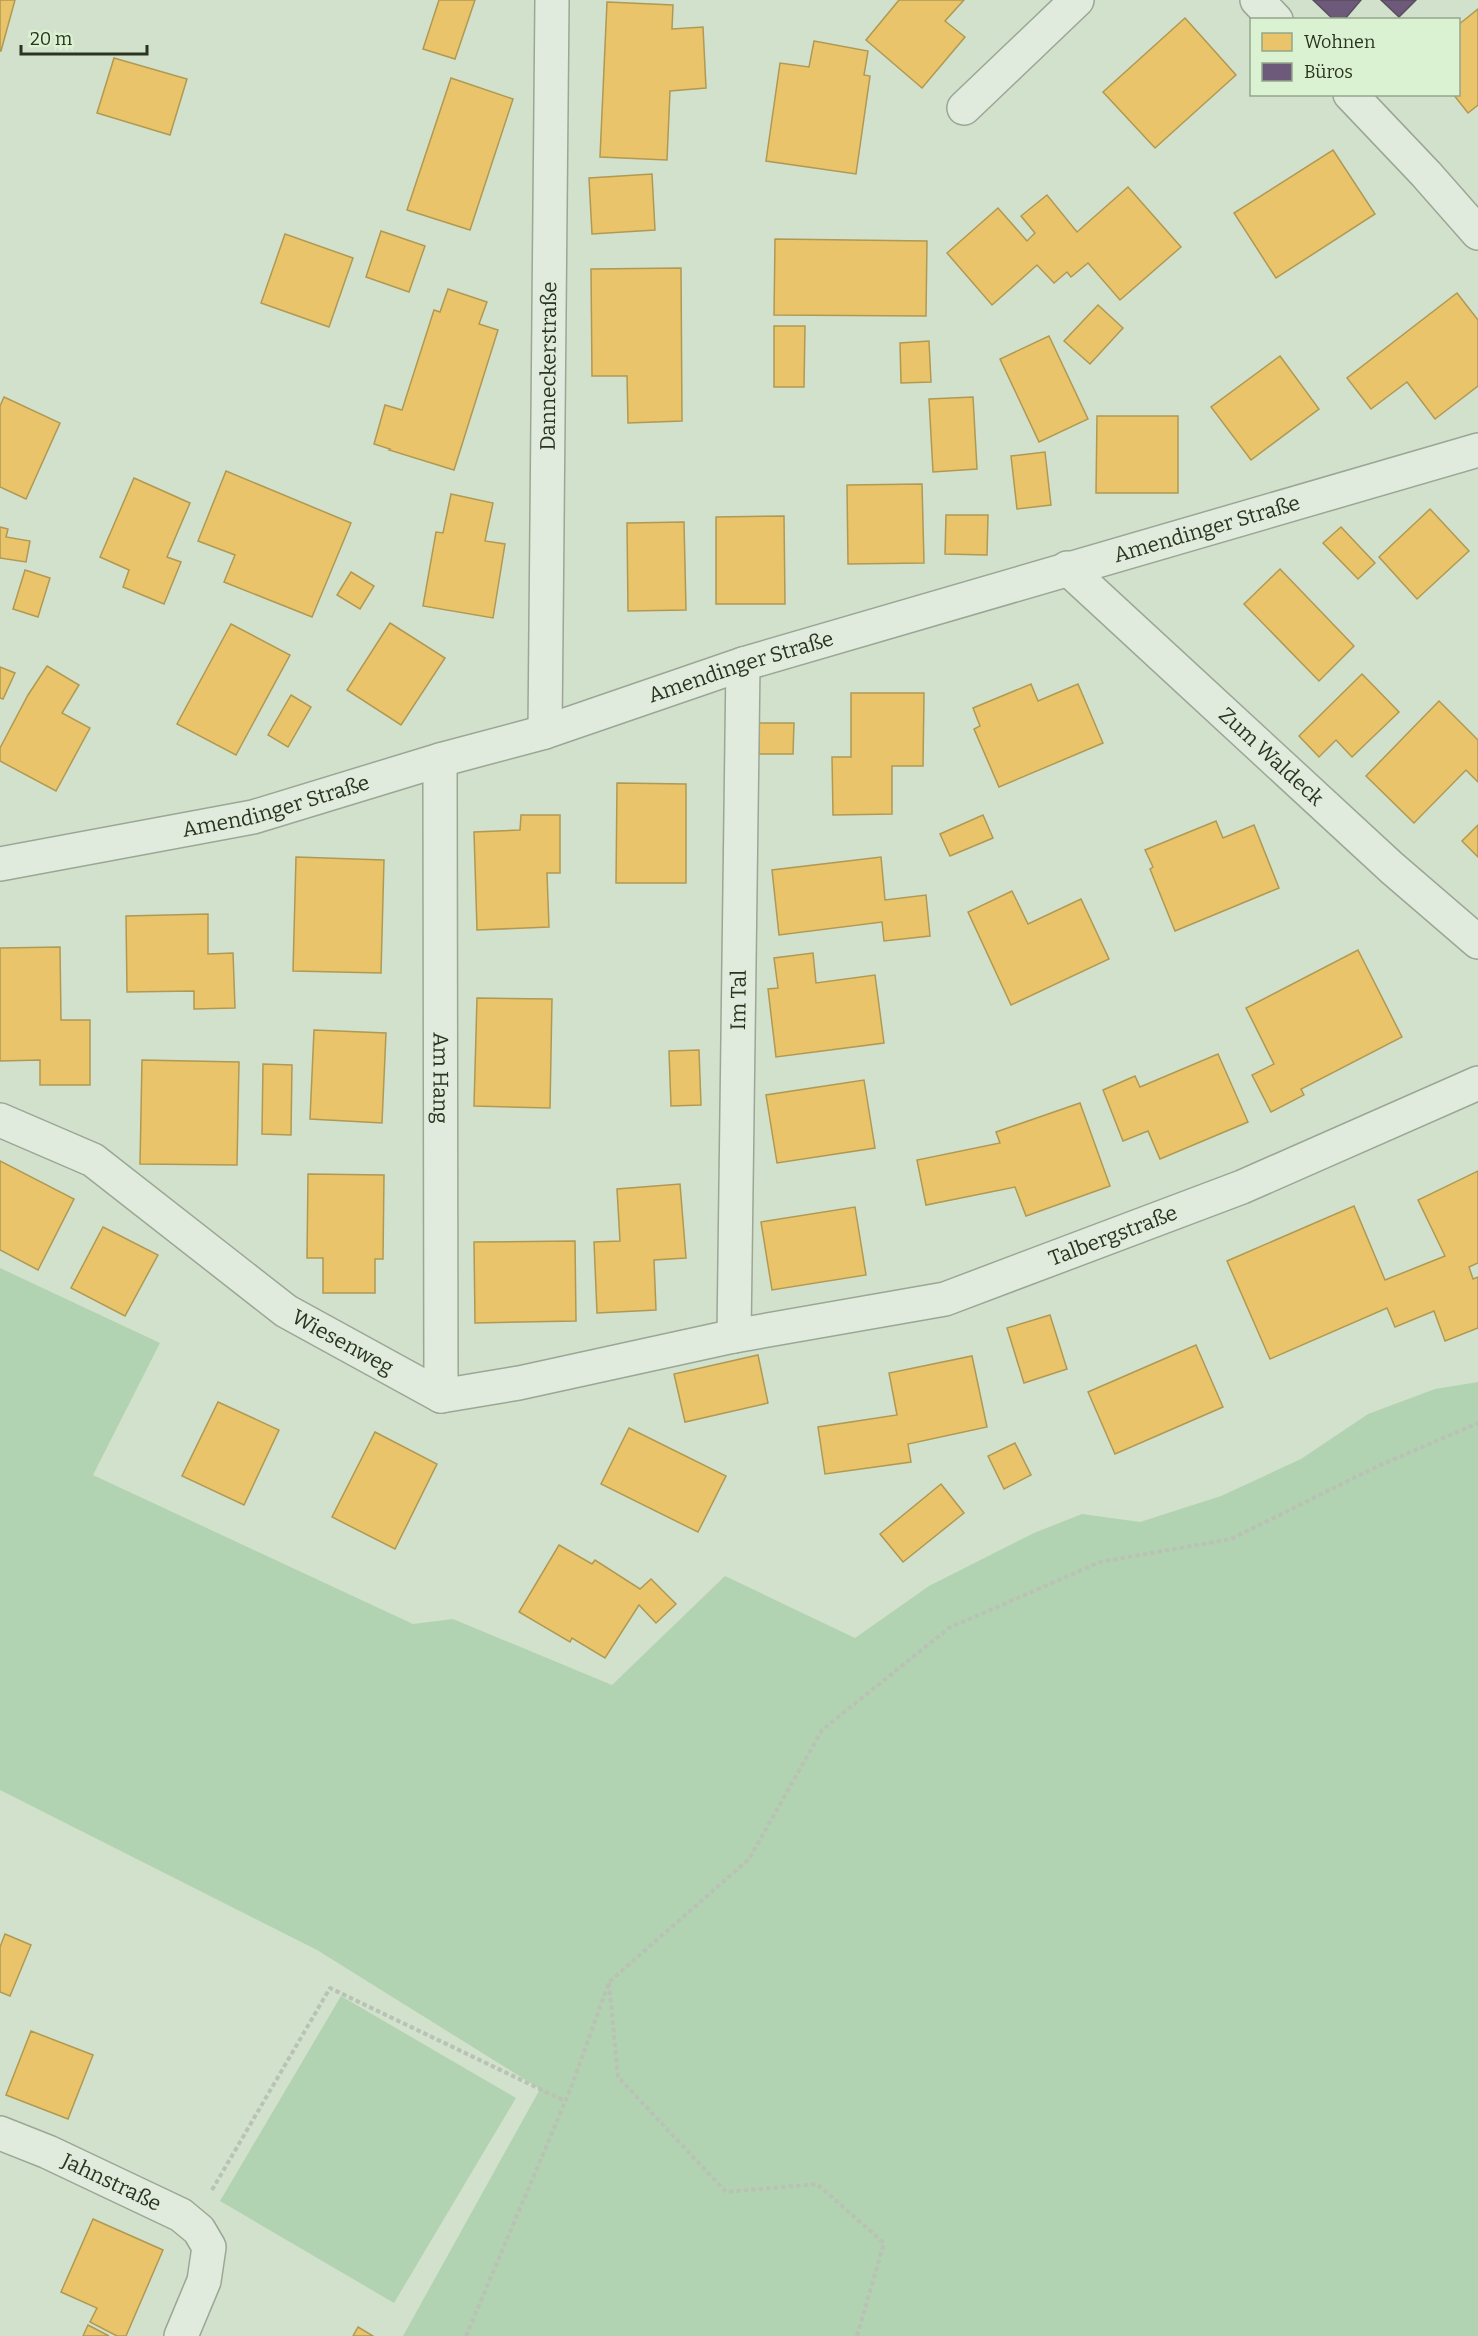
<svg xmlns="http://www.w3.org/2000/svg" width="1478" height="2336" viewBox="0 0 1478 2336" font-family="Bitter,serif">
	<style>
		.green { fill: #b2d3b2 }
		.homes { fill: #e9c46a; stroke: #b09953; stroke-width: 1.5 }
		.offices { fill: #6d597a; stroke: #594e5e; stroke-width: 1.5 }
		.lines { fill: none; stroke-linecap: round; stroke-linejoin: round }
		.minor-casing { stroke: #9ca695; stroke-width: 36 }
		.path { stroke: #b9c2b4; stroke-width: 4; stroke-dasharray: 4.5 3; stroke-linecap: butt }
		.minor { stroke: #e0eadd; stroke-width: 33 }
		.labels { text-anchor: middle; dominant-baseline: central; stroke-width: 6; stroke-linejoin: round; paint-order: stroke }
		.street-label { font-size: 21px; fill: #2a341e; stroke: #dbf2d2 }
	</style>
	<rect width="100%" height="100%" fill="#d2e1cc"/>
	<g class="green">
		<polygon points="0,1268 160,1343 93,1475 413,1624 453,1619 612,1685 725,1576 855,1638 929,1586 1034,1533 1082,1514 1140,1522 1221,1496 1301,1459 1368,1414 1435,1389 1478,1382 1478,2336 403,2336 540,2089 317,1950 0,1790"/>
		<polygon points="341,1996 516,2098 394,2303 220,2201"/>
	</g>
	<g class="homes">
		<polygon points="0,0 15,0 1,51 0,51"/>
		<polygon points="439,0 475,0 455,59 423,49"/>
		<polygon points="899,0 964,0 945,21 965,37 922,88 866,40"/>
		<polygon points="607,2 673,5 672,29 703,27 706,88 670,91 667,160 600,157"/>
		<polygon points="1478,9 1478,105 1468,113 1453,94 1458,94 1458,25"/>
		<polygon points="1185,18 1236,75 1155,148 1103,92"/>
		<polygon points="814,41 868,51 864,75 870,76 856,174 766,161 780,63 809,67"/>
		<polygon points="114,58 187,79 170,135 97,113"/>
		<polygon points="451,78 513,99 470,230 407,210"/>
		<polygon points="1333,150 1375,214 1276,278 1234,213"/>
		<polygon points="652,174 655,230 592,234 589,178"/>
		<polygon points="1128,187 1181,247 1120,300 1088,263 1071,277 1067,272 1054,283 1037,265 992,305 947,253 998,208 1027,241 1035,233 1021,216 1047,195 1077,232"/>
		<polygon points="381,231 425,246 409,292 366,277"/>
		<polygon points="285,234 353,258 329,327 261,303"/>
		<polygon points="775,239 927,241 926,316 774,315"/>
		<polygon points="681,268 682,421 628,423 627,376 592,376 591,269"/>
		<polygon points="448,289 487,302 479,324 498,330 454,470 389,450 390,449 374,444 385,405 402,410 434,310 440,312"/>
		<polygon points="1457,293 1478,320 1478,386 1435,419 1407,382 1371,409 1347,378"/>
		<polygon points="1098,305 1123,328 1090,364 1064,341"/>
		<polygon points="774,326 805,326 804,387 774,387"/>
		<polygon points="1049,336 1088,419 1039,442 1000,359"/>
		<polygon points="929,341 931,382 901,383 900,343"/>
		<polygon points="1280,356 1319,409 1251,460 1211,407"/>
		<polygon points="4,397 60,423 26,499 0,487 0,406"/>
		<polygon points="973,397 977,469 933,472 929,399"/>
		<polygon points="1097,416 1178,416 1178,493 1096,493"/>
		<polygon points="1045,452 1051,505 1017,509 1011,456"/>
		<polygon points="226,471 351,523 312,617 224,582 235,555 198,541"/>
		<polygon points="134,478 190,503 167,557 181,562 164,604 123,587 129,570 100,557"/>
		<polygon points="922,484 924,563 848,564 847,485"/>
		<polygon points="451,494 493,503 485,541 505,544 493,618 423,606 436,532 443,533"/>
		<polygon points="1430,509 1469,551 1417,599 1379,557"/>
		<polygon points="946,515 988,515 987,555 945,554"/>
		<polygon points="784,516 785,604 716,604 716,517"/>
		<polygon points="684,522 686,610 628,611 627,523"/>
		<polygon points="0,527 8,529 6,537 30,541 26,562 0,558 0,559"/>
		<polygon points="1341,527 1375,563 1358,579 1323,543"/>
		<polygon points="1280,569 1354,646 1319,681 1244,604"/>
		<polygon points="25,570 50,578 38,617 13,609"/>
		<polygon points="351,572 374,586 360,609 337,595"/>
		<polygon points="390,623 445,658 401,725 347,690"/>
		<polygon points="231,624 290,655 236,755 177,724"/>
		<polygon points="47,666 79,685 62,713 90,728 56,791 0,761 0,748 28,695"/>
		<polygon points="0,667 15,673 3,699 0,698"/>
		<polygon points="1362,674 1399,712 1352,757 1336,740 1319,757 1299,736"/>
		<polygon points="1031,684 1038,701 1078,684 1103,743 999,787 974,729 980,726 973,708"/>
		<polygon points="851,693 924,693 923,766 892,766 892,814 833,815 832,757 851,757"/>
		<polygon points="291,695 311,707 288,747 268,735"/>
		<polygon points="1439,701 1478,740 1478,782 1466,770 1414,823 1366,776"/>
		<polygon points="759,723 794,723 793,754 759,754"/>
		<polygon points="617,783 686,784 686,883 616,883"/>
		<polygon points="521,815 560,815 560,873 547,873 549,927 477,930 474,832 520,830"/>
		<polygon points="983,815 993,838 950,856 940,834"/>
		<polygon points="1216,821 1223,838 1254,825 1279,888 1175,931 1150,869 1153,867 1145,850"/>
		<polygon points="1478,825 1478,857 1462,841"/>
		<polygon points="296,857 384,860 381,973 293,971"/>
		<polygon points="881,857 885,900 926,895 930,936 884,941 882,922 779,935 772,870"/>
		<polygon points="1012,891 1028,924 1081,899 1109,959 1011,1005 968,912"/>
		<polygon points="208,914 208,954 233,953 235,1008 194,1009 194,991 127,992 126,916"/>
		<polygon points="60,947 61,1020 90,1020 90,1085 40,1085 40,1060 0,1061 0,948"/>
		<polygon points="1358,950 1402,1037 1301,1089 1304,1095 1271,1112 1252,1075 1274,1064 1246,1008"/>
		<polygon points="813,953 816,983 875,975 884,1043 776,1057 768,989 778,988 774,958"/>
		<polygon points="477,998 552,999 550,1108 474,1106"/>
		<polygon points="314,1030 386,1033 382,1123 310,1119"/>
		<polygon points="699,1050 701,1105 671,1106 669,1051"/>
		<polygon points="1218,1054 1248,1122 1160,1159 1148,1131 1123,1141 1103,1090 1135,1076 1140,1087"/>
		<polygon points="142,1060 239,1062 237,1165 140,1164"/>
		<polygon points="263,1064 292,1065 291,1135 262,1134"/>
		<polygon points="864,1080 875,1148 777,1163 766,1095"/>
		<polygon points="1080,1103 1110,1186 1026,1216 1015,1187 926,1205 917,1160 1000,1143 996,1132"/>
		<polygon points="0,1161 74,1199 38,1270 0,1250"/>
		<polygon points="1478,1171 1478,1263 1469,1267 1473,1279 1478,1277 1478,1328 1445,1341 1434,1311 1395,1327 1387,1308 1270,1359 1227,1261 1354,1206 1385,1280 1445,1256 1418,1200"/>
		<polygon points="308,1174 384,1175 383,1259 375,1259 375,1293 323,1293 323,1258 307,1258"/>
		<polygon points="680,1184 686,1258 654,1260 656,1310 597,1313 594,1242 620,1241 617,1189"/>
		<polygon points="855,1207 866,1275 772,1290 761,1222"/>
		<polygon points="103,1227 158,1255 125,1316 71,1288"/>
		<polygon points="575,1241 576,1321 475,1323 474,1242"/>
		<polygon points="1050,1315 1067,1369 1024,1383 1007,1328"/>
		<polygon points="1196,1345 1223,1407 1115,1454 1088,1392"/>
		<polygon points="758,1355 768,1403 685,1422 674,1374"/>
		<polygon points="972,1356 987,1427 908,1444 911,1462 825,1474 818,1427 897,1415 889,1373"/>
		<polygon points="218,1402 279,1430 244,1505 182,1476"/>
		<polygon points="629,1428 726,1476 698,1532 601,1484"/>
		<polygon points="375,1432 437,1464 395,1549 332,1517"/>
		<polygon points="1015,1443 1031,1475 1004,1489 988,1456"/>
		<polygon points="941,1484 964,1513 903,1562 880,1534"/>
		<polygon points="559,1545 592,1564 595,1560 640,1589 651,1579 676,1604 656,1623 639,1605 605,1658 572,1638 570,1642 519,1612"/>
		<polygon points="5,1934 31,1945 10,1996 0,1992 0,1947"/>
		<polygon points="31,2031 93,2055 68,2119 6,2095"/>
		<polygon points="93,2219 163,2250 126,2336 117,2336 90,2322 97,2308 61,2292"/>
		<polygon points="88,2325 109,2336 83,2336"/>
		<polygon points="358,2327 373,2336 353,2336"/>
	</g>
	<g class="offices">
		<polygon points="1313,0 1361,0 1344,20 1334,20"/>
		<polygon points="1381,0 1416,0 1399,17"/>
	</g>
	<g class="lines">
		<defs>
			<g id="minor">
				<polyline points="1257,0 1276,20"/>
				<polyline points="1350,94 1426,174 1478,233"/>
				<polyline points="964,108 1077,0"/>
				<path id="s1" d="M1067,568l325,300 86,74"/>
				<path id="s2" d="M545,732l7,-732"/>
				<path id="s3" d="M440,760l1,636"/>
				<path id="s4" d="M0,864l253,-47 187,-57 105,-28 198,-68 735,-214"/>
				<path id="s5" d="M0,1120l93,40 193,151 155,85 78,-13 215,-47 211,-37 297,-112 236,-104"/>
				<path id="s6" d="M734,1336l9,-672"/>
				<path id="s7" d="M0,2133l48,19 133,63 18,15 10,17 -5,34 -23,55"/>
			</g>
		</defs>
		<use href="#minor" class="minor-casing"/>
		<g class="path">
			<polyline points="609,1983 618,2077 726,2192 817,2184 884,2243 857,2336"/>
			<polyline points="212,2190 330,1988 565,2101"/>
			<polyline points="466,2336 571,2088 609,1982 749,1859 822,1730 949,1628 1100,1562 1231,1539 1376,1467 1478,1423"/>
		</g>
		<use href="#minor" class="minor"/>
	</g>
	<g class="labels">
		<g class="street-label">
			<text stroke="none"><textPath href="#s2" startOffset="366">Danneckerstraße</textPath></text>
			<text stroke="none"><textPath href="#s4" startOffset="1254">Amendinger Straße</textPath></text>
			<text stroke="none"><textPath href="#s4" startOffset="768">Amendinger Straße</textPath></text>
			<text stroke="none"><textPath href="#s1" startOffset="278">Zum Waldeck</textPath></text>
			<text stroke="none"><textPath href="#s4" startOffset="282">Amendinger Straße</textPath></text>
			<text stroke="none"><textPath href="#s6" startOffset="336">Im Tal</textPath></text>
			<text stroke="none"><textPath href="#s3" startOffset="318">Am Hang</textPath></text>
			<text stroke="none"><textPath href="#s5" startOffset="1216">Talbergstraße</textPath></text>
			<text stroke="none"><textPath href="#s5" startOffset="411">Wiesenweg</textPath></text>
			<text stroke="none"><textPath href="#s7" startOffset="122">Jahnstraße</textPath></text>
		</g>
	</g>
	<rect x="1250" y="18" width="210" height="78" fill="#dbf2d2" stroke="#94a68a" stroke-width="1.5"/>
	<rect x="1262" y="33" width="30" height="18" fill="#e9c46a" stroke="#94a68a" stroke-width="1.5"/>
	<text x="1304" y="48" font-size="18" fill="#2a341e">Wohnen</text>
	<rect x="1262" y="63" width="30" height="18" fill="#6d597a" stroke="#94a68a" stroke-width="1.5"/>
	<text x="1304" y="78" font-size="18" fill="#2a341e">Büros</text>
	<path d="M21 45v9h126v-9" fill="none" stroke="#2a341e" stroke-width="3"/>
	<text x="30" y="45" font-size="18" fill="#2a341e" stroke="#dbf2d2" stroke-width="4.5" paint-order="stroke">20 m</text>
</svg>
